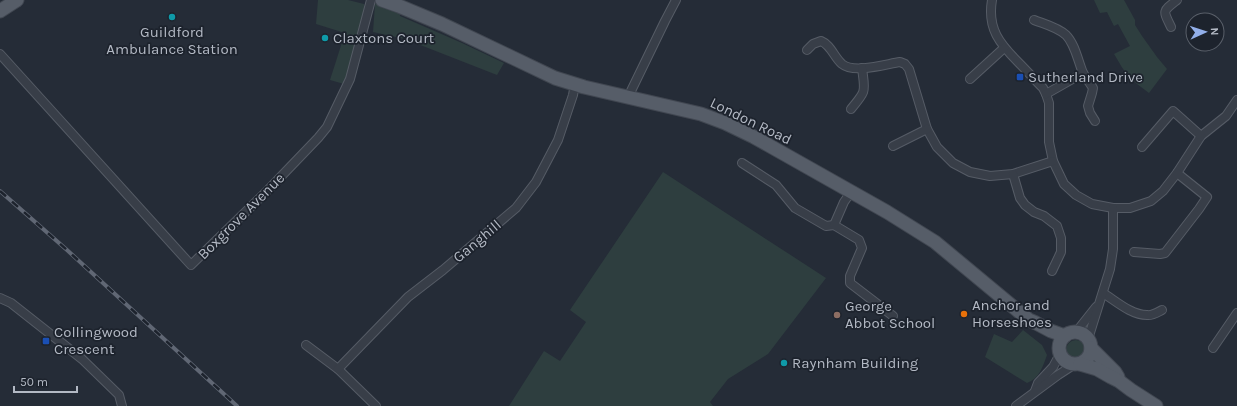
<svg xmlns="http://www.w3.org/2000/svg" width="1237" height="406" viewBox="0 0 1237 406" font-family="Karla,sans-serif">
	<style>
		.green { fill: #2e3e3f }
		.lines { fill: none; stroke-linecap: round; stroke-linejoin: round }
		.street-casing { stroke: #565c66; stroke-width: 10 }
		.primary-casing { stroke: #414751; stroke-width: 15 }
		.street { stroke: #383e48; stroke-width: 8 }
		.primary { stroke: #565d68; stroke-width: 13 }
		.rail-casing { stroke: #606774; stroke-width: 4 }
		.rail { stroke: #1d232d; stroke-width: 2.5; stroke-dasharray: 8; stroke-linecap: butt }
		.culture-dot { fill: #0f9aa8; stroke: #1d232d; stroke-width: 1.5 }
		.transit-dot { fill: #1a4fb4; stroke: #1d232d; stroke-width: 1.5 }
		.food-dot { fill: #e8710a; stroke: #1d232d; stroke-width: 1.5 }
		.education-dot { fill: #8d6e63; stroke: #1d232d; stroke-width: 1.5 }
		.labels { text-anchor: middle; dominant-baseline: central; stroke-width: 3.5; stroke-linejoin: round; paint-order: stroke }
		.poi-label { font-size: 15px; fill: #b3b9c4; stroke: #1d232d; text-anchor: start }
		.street-label { font-size: 15px; fill: #b3b9c4; stroke: #1d232d }
	</style>
	<rect width="100%" height="100%" fill="#252c37"/>
	<g class="green">
		<polygon points="318,0 348,0 364,4 365,8 360,35 344,84 330,80 345,33 316,24"/>
		<path d="M1094,0h30l11,20v5l7,11 15,21 10,12 -18,24c-6,-5 -13,-9 -18,-14 -7,-7 -12,-17 -17,-25l16,-8 -12,-22 -4,2 -7,-14 -7,1z"/>
		<polygon points="385,1 399,6 400,16 462,43 504,63 497,75 405,39 373,32 375,4"/>
		<polygon points="663,172 826,278 768,354 728,379 710,402 713,406 509,406 544,351 560,361 586,322 570,310"/>
		<path d="M1023,330l19,15 5,10c-4,11 -8,24 -20,28l-42,-26 9,-23 18,8z"/>
		<circle cx="1076" cy="350" r="10"/>
	</g>
	<g class="lines">
		<defs>
			<g id="street">
				<path d="M992,0c-5,29 8,44 27,63 8,8 16,17 24,25l3,6 3,9v39l4,19 11,23 12,11 16,9 21,4h17l21,-7 12,-10 14,-18 24,-37 25,-20 11,-16"/>
				<path d="M1034,20c10,4 23,7 32,15 9,9 12,26 17,38l-37,21"/>
				<path d="M1171,27c-8,-17 -9,-15 6,-27"/>
				<path d="M807,50l6,-6 8,-3c10,4 13,16 21,23 12,10 44,0 58,-2l5,2 4,5 18,60 10,18 16,16 17,9 20,4 23,-2 40,-13"/>
				<polyline points="0,54 191,265 268,190 318,138 327,127 350,79 371,0"/>
				<polyline points="1083,73 1093,88 1092,93 1088,106 1090,113 1095,121"/>
				<polyline points="970,79 1004,48"/>
				<polyline points="630,97 631,91 665,21 676,0"/>
				<path d="M851,109c16,-19 14,-17 11,-41"/>
				<polyline points="893,146 927,129"/>
				<polyline points="1142,147 1173,111 1201,136"/>
				<polyline points="742,163 776,185 795,208 826,226 834,225"/>
				<polyline points="1013,174 1020,198 1025,205 1034,212 1044,216 1057,226 1061,238 1061,252 1052,271"/>
				<polyline points="851,192 844,202 834,225 859,240 862,248 850,276 850,283 893,316"/>
				<polyline points="1134,252 1160,254 1165,253 1199,209 1207,197 1177,173"/>
				<path d="M1103,293c13,8 28,22 44,22 5,1 11,-3 15,-5"/>
				<polyline points="0,298 11,303 82,359 119,395 122,406"/>
				<polyline points="1077,331 1096,307"/>
				<polyline points="1088,339 1110,269 1113,249 1113,208"/>
				<polyline points="306,345 338,369 376,406"/>
				<polyline points="1213,348 1237,313"/>
				<polyline points="338,369 408,297 443,270 516,208 536,182 558,140 573,95 575,84"/>
				<polyline points="1035,391 1038,383 1053,367 1060,354"/>
				<polyline points="1016,406 1058,375 1075,364"/>
			</g>
			<g id="primary">
				<polyline points="382,0 399,6 442,24 555,78 584,87 701,114 725,123 754,137 887,212 935,242 1029,320 1036,323 1051,331 1065,336"/>
				<polyline points="0,11 17,0"/>
				<circle cx="1075" cy="348" r="16"/>
				<polyline points="1091,348 1115,372 1118,377"/>
				<polyline points="1080,364 1097,369 1111,377 1119,381 1131,390 1156,406"/>
			</g>
		</defs>
		<use href="#street" class="street-casing"/>
		<use href="#primary" class="primary-casing"/>
		<use href="#street" class="street"/>
		<use href="#primary" class="primary"/>
		<defs>
			<polyline id="rail" points="0,191 67,250 237,406"/>
		</defs>
		<use href="#rail" class="rail-casing"/>
		<use href="#rail" class="rail"/>
	</g>
	<g class="culture-dot">
		<circle cx="172" cy="17" r="4"/>
		<circle cx="325" cy="38" r="4"/>
		<circle cx="784" cy="363" r="4"/>
	</g>
	<g class="transit-dot">
		<rect x="1016" y="73" width="8" height="8" rx="2"/>
		<rect x="42" y="337" width="8" height="8" rx="2"/>
	</g>
	<circle class="food-dot" cx="964" cy="314" r="4"/>
	<circle class="education-dot" cx="837" cy="315" r="4"/>
	<g class="labels">
		<g class="poi-label">
			<text x="172" y="32" text-anchor="middle">Guildford<tspan x="172" dy="17">Ambulance Station</tspan></text>
			<text x="333" y="38">Claxtons Court</text>
			<text x="1028" y="77">Sutherland Drive</text>
			<text x="972" y="305">Anchor and<tspan x="972" dy="17">Horseshoes</tspan></text>
			<text x="845" y="306">George<tspan x="845" dy="17">Abbot School</tspan></text>
			<text x="54" y="332">Collingwood<tspan x="54" dy="17">Crescent</tspan></text>
			<text x="792" y="363">Raynham Building</text>
		</g>
		<g class="street-label">
			<text transform="translate(751 121) rotate(26)">London Road</text>
			<text transform="translate(241 216) rotate(-45)">Boxgrove Avenue</text>
			<text transform="translate(477 241) rotate(-40)">Ganghill</text>
		</g>
	</g>
	<g transform="translate(1205 32) rotate(87)"><circle r="19" fill="#1d232d" stroke="#595f69"/>
	<path d="M0-3L7 15L0 10L-7 15Z" fill="#92afea"/>
	<text y="-6" font-size="11" font-weight="bold" text-anchor="middle" fill="#b3b9c4">N</text>
	</g>
	<path d="M14 386v6h63v-6" fill="none" stroke="#b3b9c4" stroke-width="2"/>
	<text x="20" y="386" font-size="12" fill="#b3b9c4" stroke="#1d232d" stroke-width="3" paint-order="stroke">50 m</text>
</svg>
